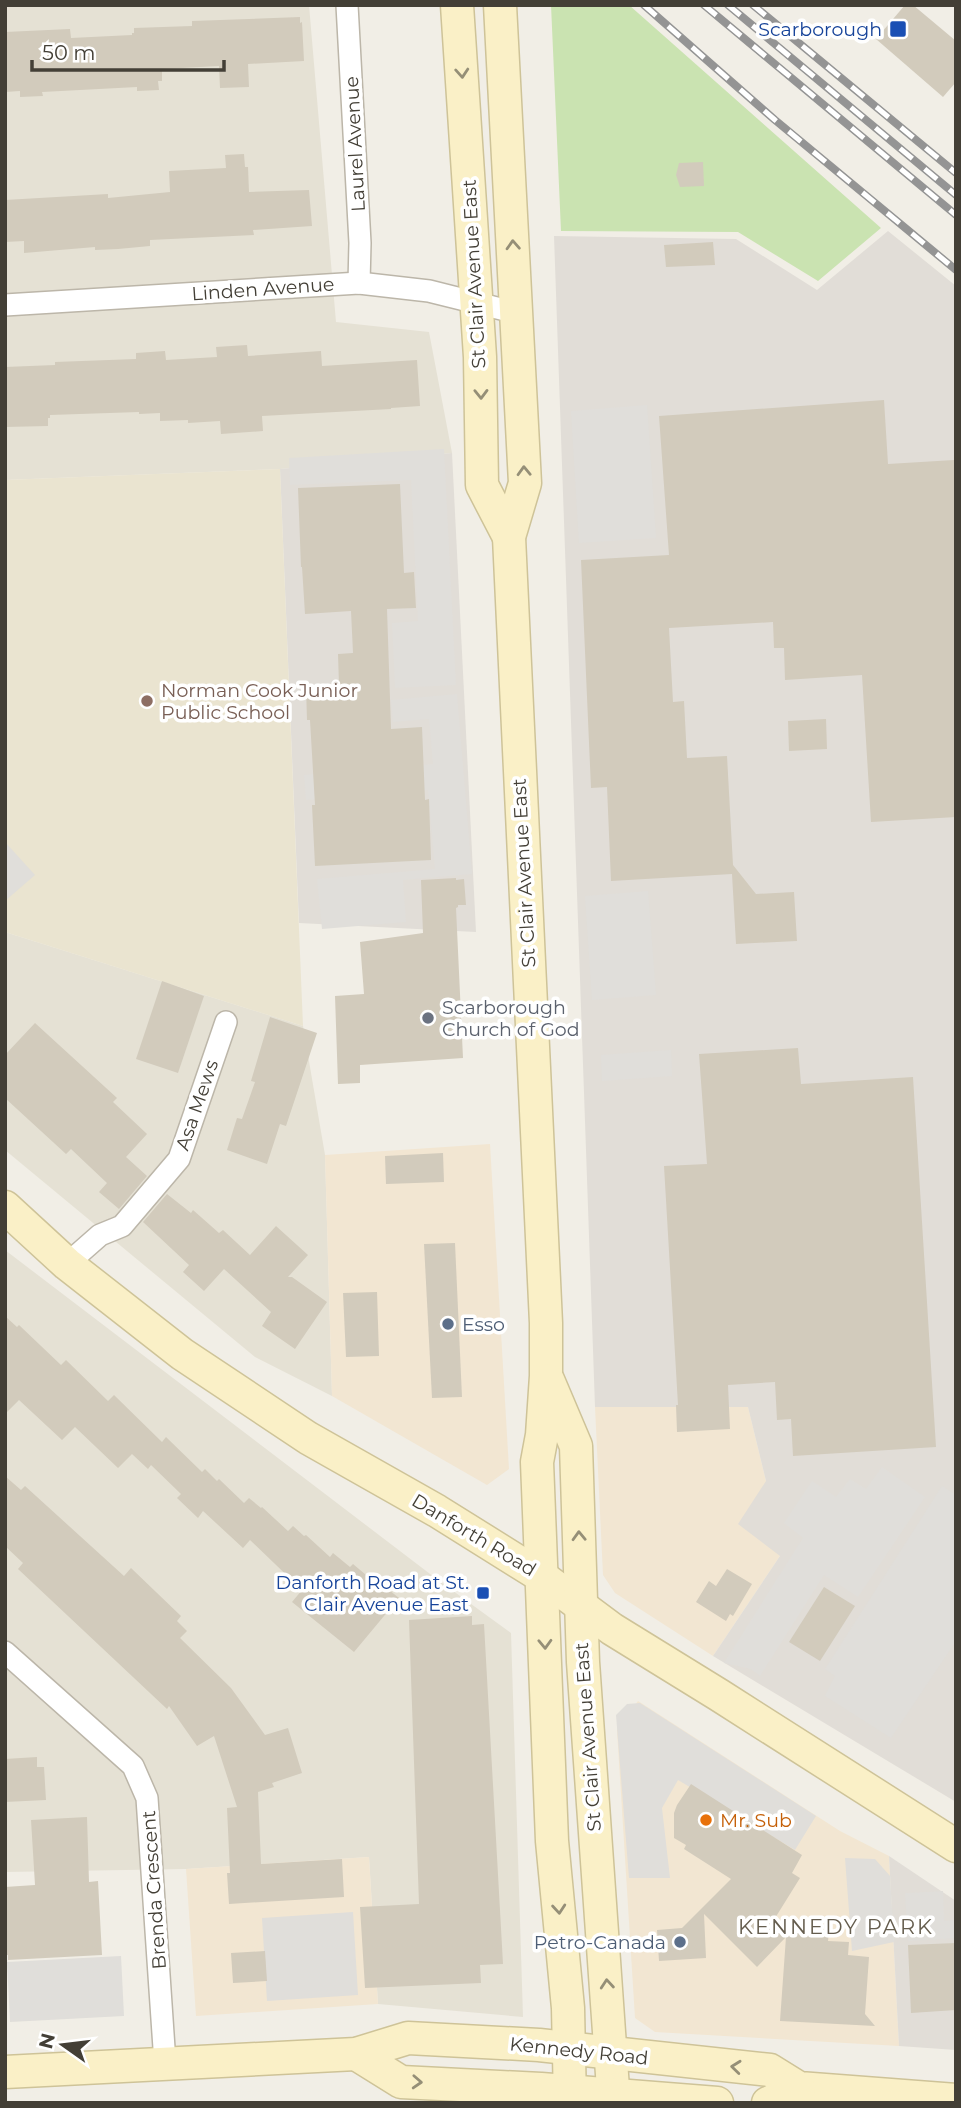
<svg xmlns="http://www.w3.org/2000/svg" width="961" height="2108" viewBox="0 0 961 2108" font-family="Montserrat,sans-serif">
	<style>
		.residential { fill: #e5e1d4 }
		.commercial { fill: #f2e6d2 }
		.industrial { fill: #e1ddd7 }
		.education { fill: #eae4d0 }
		.green { fill: #cae3b1 }
		.parking { fill: #e0deda }
		.building { fill: #d2cbbc }
		.lines { fill: none; stroke-linecap: round; stroke-linejoin: round }
		.minor-casing { stroke: #bcb6a9; stroke-width: 24 }
		.secondary-casing { stroke: #cec398; stroke-width: 35 }
		.minor { stroke: #fff; stroke-width: 21 }
		.secondary { stroke: #faf0c7; stroke-width: 32 }
		.rail-casing { stroke: #949494; stroke-width: 8 }
		.rail { stroke: #fff; stroke-width: 5; stroke-dasharray: 16; stroke-linecap: butt }
		.oneway { stroke: #958f77 }
		.transit-dot { fill: #1a4fb4; stroke: #fff; stroke-width: 2.5 }
		.education-dot { fill: #8d6e63; stroke: #fff; stroke-width: 2.5 }
		.worship-dot { fill: #6b7280; stroke: #fff; stroke-width: 2.5 }
		.service-dot { fill: #5c6f8a; stroke: #fff; stroke-width: 2.5 }
		.food-dot { fill: #e8710a; stroke: #fff; stroke-width: 2.5 }
		.labels { text-anchor: middle; dominant-baseline: central; stroke-width: 7; stroke-linejoin: round; paint-order: stroke }
		.transit-label { font-size: 19px; fill: #164399; stroke: #fff; text-anchor: end }
		.street-label { font-size: 19px; fill: #433f36; stroke: #fff }
		.education-label { font-size: 19px; fill: #785e54; stroke: #fff; text-anchor: start }
		.worship-label { font-size: 19px; fill: #5b616d; stroke: #fff; text-anchor: start }
		.service-label { font-size: 19px; fill: #4e5e75; stroke: #fff; text-anchor: start }
		.food-label { font-size: 19px; fill: #c56008; stroke: #fff; text-anchor: start }
		.neighbourhood-label { font-size: 21px; letter-spacing: 2px; fill: #655d4e; stroke: #fff }
	</style>
	<rect width="100%" height="100%" fill="#f1eee6"/>
	<g class="residential">
		<polygon points="5,5 309,5 336,322 429,332 452,453 280,469 5,480"/>
		<polygon points="5,932 303,1026 325,1155 332,1396 255,1357 5,1150"/>
		<polygon points="5,1250 438,1580 511,1633 523,2017 378,2004 369,1857 186,1869 5,1872"/>
	</g>
	<g class="commercial">
		<polygon points="490,1144 509,1469 487,1485 332,1396 325,1155"/>
		<polygon points="595,1407 748,1407 766,1481 780,1556 713,1656 615,1593 603,1575"/>
		<polygon points="638,1701 840,1831 889,1856 899,2046 655,2032 635,2018 617,1730"/>
		<polygon points="369,1857 378,2004 196,2016 186,1869"/>
	</g>
	<g class="industrial">
		<polygon points="888,231 956,286 956,1802 713,1656 780,1556 738,1524 766,1481 748,1407 595,1407 554,236 736,239 817,290"/>
		<polygon points="452,453 476,932 299,923 280,469"/>
		<polygon points="889,1856 956,1901 956,2050 899,2046"/>
	</g>
	<polygon class="education" points="280,469 303,1026 5,932 5,480"/>
	<polygon class="green" points="551,5 629,5 881,228 818,281 738,232 561,231"/>
	<g class="parking">
		<polygon points="647,405 656,538 579,543 571,411"/>
		<polygon points="444,449 456,685 395,688 392,623 418,621 411,480 290,485 289,458"/>
		<polygon points="457,694 472,874 403,880 406,922 322,929 317,879 435,869 428,790 306,800 304,775 433,764 429,719 393,722 391,700"/>
		<polygon points="5,842 35,875 5,901"/>
		<polygon points="648,891 656,995 592,1000 585,896"/>
		<polygon points="671,1050 672,1076 602,1081 601,1055"/>
		<polygon points="882,1467 925,1497 858,1597 824,1575 760,1676 751,1669 724,1663 803,1538 784,1523 812,1481 836,1497 850,1479 866,1489"/>
		<polygon points="942,1486 956,1495 956,1641 891,1738 825,1696 835,1676 825,1669"/>
		<polygon points="640,1703 816,1816 795,1850 678,1780 662,1808 670,1878 629,1878 616,1715 627,1704"/>
		<polygon points="845,1858 875,1859 890,1876 894,1942 852,1951"/>
		<polygon points="943,1891 944,1921 956,1920 956,1938 908,1941 905,1893"/>
		<polygon points="353,1912 358,1995 267,2001 262,1918"/>
		<polygon points="121,1956 124,2016 10,2022 7,1962"/>
	</g>
	<g class="building">
		<polygon points="905,5 913,5 956,41 956,82 943,97 876,39"/>
		<polygon points="300,17 300,23 302,22 304,61 248,64 249,87 220,88 219,66 162,69 162,81 158,81 159,90 137,91 137,87 42,92 43,96 20,97 20,91 5,92 5,32 70,29 71,38 132,35 132,33 134,33 134,28 192,26 192,21"/>
		<polygon points="244,154 245,167 248,167 249,192 309,190 312,226 253,230 254,235 150,240 150,246 118,249 95,250 95,247 24,253 24,241 5,242 5,200 108,194 108,198 170,192 169,171 226,168 225,155"/>
		<polygon points="703,162 704,186 680,187 676,175 679,163"/>
		<polygon points="713,242 715,265 666,267 664,245"/>
		<polygon points="247,345 248,356 321,351 322,366 417,360 420,406 391,408 391,409 262,416 263,431 221,434 220,421 188,423 188,420 160,421 160,413 139,414 139,412 50,415 50,418 48,418 48,426 5,427 5,367 55,365 55,362 136,359 136,353 165,351 166,360 217,357 216,347"/>
		<polygon points="884,400 888,464 954,460 956,817 871,822 862,675 785,680 784,648 774,648 773,622 669,628 673,702 684,701 687,758 727,756 733,865 756,894 794,892 797,941 736,944 732,874 611,881 607,787 591,788 581,560 669,555 659,416"/>
		<polygon points="400,484 404,573 414,572 416,608 387,609 391,729 422,727 425,800 429,799 431,860 315,866 312,805 315,805 310,720 307,720 306,686 339,685 338,654 353,653 351,611 305,614 302,567 301,567 298,488"/>
		<polygon points="826,719 827,749 789,751 788,721"/>
		<polygon points="456,878 456,880 464,879 466,905 458,905 458,907 456,908 463,1058 360,1065 360,1083 338,1084 335,996 364,994 360,942 423,933 421,880"/>
		<polygon points="162,981 204,996 178,1073 136,1059"/>
		<polygon points="270,1017 317,1033 286,1126 280,1124 267,1164 227,1150 237,1118 242,1119 255,1082 251,1081"/>
		<polygon points="35,1023 117,1098 113,1102 147,1134 126,1157 147,1176 119,1209 99,1192 107,1183 71,1149 66,1154 5,1098 5,1055"/>
		<polygon points="798,1048 801,1084 913,1077 936,1447 793,1456 791,1419 777,1420 775,1382 728,1385 730,1429 677,1432 676,1405 678,1405 664,1166 707,1164 699,1054"/>
		<polygon points="443,1153 444,1182 386,1184 385,1156"/>
		<polygon points="167,1194 191,1213 193,1210 219,1233 223,1230 250,1255 276,1226 308,1255 288,1277 292,1277 327,1302 295,1349 262,1326 271,1312 224,1269 204,1291 183,1272 189,1265 143,1222"/>
		<polygon points="455,1243 462,1397 432,1398 424,1244"/>
		<polygon points="377,1292 379,1356 346,1357 343,1293"/>
		<polygon points="5,1316 17,1327 19,1325 61,1365 66,1360 108,1401 114,1395 162,1442 166,1437 202,1472 205,1469 217,1481 219,1479 244,1503 249,1498 261,1508 262,1507 288,1531 293,1526 304,1536 306,1535 330,1557 333,1553 350,1567 353,1564 372,1580 374,1578 399,1598 354,1652 292,1602 302,1590 250,1540 243,1548 203,1511 198,1518 177,1498 181,1494 151,1465 148,1469 132,1454 118,1468 75,1427 62,1440 19,1400 5,1414"/>
		<polygon points="5,1476 21,1490 25,1486 124,1576 131,1568 181,1616 177,1621 187,1631 180,1638 231,1688 265,1735 288,1728 302,1773 272,1783 274,1787 258,1792 261,1864 342,1859 344,1897 229,1904 227,1873 230,1873 227,1808 237,1807 214,1736 197,1746 169,1706 167,1709 18,1569 23,1563 5,1546"/>
		<polygon points="727,1569 752,1584 733,1616 730,1614 726,1621 696,1602 709,1581 716,1586"/>
		<polygon points="824,1587 855,1606 820,1661 789,1642"/>
		<polygon points="472,1616 472,1625 484,1624 503,1964 480,1965 481,1983 365,1988 360,1907 419,1904 409,1620"/>
		<polygon points="37,1757 37,1767 44,1767 46,1800 5,1802 5,1759"/>
		<polygon points="691,1784 802,1855 792,1873 800,1878 772,1923 808,1925 807,1929 829,1931 828,1941 849,1942 848,1955 869,1957 865,2014 875,2026 780,2021 786,1937 757,1967 704,1914 706,1958 659,1961 657,1930 682,1928 731,1879 684,1849 686,1845 674,1838 674,1813 677,1805"/>
		<polygon points="87,1817 89,1882 98,1881 102,1955 8,1960 8,1955 6,1955 5,1940 5,1887 35,1885 31,1820"/>
		<polygon points="956,1943 956,2010 911,2013 908,1945"/>
		<polygon points="265,1951 267,1981 233,1983 231,1953"/>
	</g>
	<g class="lines">
		<defs>
			<g id="minor">
				<polyline points="347,5 360,243 359,283"/>
				<polyline points="5,305 359,283 429,291 517,313"/>
				<polyline points="67,1264 100,1235 122,1226 179,1159 226,1022"/>
				<polyline points="5,1652 133,1766 147,1798 165,2063"/>
			</g>
			<g id="secondary">
				<polyline points="457,5 480,357 482,485 509,537"/>
				<polyline points="500,5 525,483 509,537 546,1323 546,1376 542,1435 537,1462 552,1841 568,2008 570,2103"/>
				<polyline points="5,1207 67,1264 182,1354 308,1438 437,1511 541,1576 612,1629 719,1695 956,1846"/>
				<polyline points="548,1380 576,1446 583,1662 614,2103"/>
				<polyline points="356,2054 401,2082 541,2089 717,2103"/>
				<polyline points="5,2072 356,2054 408,2038 539,2045 770,2070 799,2088 956,2100"/>
				<polyline points="768,2103 799,2088"/>
			</g>
		</defs>
		<use href="#minor" class="minor-casing"/>
		<use href="#secondary" class="secondary-casing"/>
		<use href="#minor" class="minor"/>
		<use href="#secondary" class="secondary"/>
		<defs>
			<g id="rail">
				<polyline points="644,5 775,120 956,270"/>
				<polyline points="704,5 956,215"/>
				<polyline points="728,5 956,195"/>
				<polyline points="753,5 956,173"/>
			</g>
		</defs>
		<use href="#rail" class="rail-casing"/>
		<use href="#rail" class="rail"/>
	</g>
	<defs><path id="oneway-chevron" d="M-2-3.5L2.5 0L-2 3.5" fill="none" stroke-width="1.6" stroke-linecap="round" stroke-linejoin="round" transform="scale(1.75)"/></defs>
	<g class="oneway">
		<use href="#oneway-chevron" transform="translate(462 73) rotate(86)"/>
		<use href="#oneway-chevron" transform="translate(513 245) rotate(-93)"/>
		<use href="#oneway-chevron" transform="translate(481 394) rotate(89)"/>
		<use href="#oneway-chevron" transform="translate(524 471) rotate(-92)"/>
		<use href="#oneway-chevron" transform="translate(579 1536) rotate(-92)"/>
		<use href="#oneway-chevron" transform="translate(545 1644) rotate(88)"/>
		<use href="#oneway-chevron" transform="translate(559 1909) rotate(85)"/>
		<use href="#oneway-chevron" transform="translate(607 1984) rotate(-95)"/>
		<use href="#oneway-chevron" transform="translate(736 2067) rotate(-174)"/>
		<use href="#oneway-chevron" transform="translate(417 2082) rotate(3)"/>
	</g>
	<g class="transit-dot">
		<rect x="889" y="20" width="18" height="18" rx="3.5"/>
		<rect x="476" y="1586" width="14" height="14" rx="3.5"/>
	</g>
	<circle class="education-dot" cx="147" cy="701" r="7"/>
	<circle class="worship-dot" cx="428" cy="1018" r="7"/>
	<g class="service-dot">
		<circle cx="448" cy="1324" r="7"/>
		<circle cx="680" cy="1942" r="7"/>
	</g>
	<circle class="food-dot" cx="706" cy="1820" r="7"/>
	<g class="labels">
		<g class="transit-label">
			<text x="882" y="29">Scarborough</text>
			<text x="469" y="1582">Danforth Road at St.<tspan x="469" dy="22">Clair Avenue East</tspan></text>
		</g>
		<g class="street-label">
			<text transform="translate(355 144) rotate(-93)">Laurel Avenue</text>
			<text transform="translate(474 274) rotate(-93)">St Clair Avenue East</text>
			<text transform="translate(263 289) rotate(-4)">Linden Avenue</text>
			<text transform="translate(524 873) rotate(-93)">St Clair Avenue East</text>
			<text transform="translate(197 1105) rotate(-71)">Asa Mews</text>
			<text transform="translate(474 1535) rotate(31)">Danforth Road</text>
			<text transform="translate(588 1737) rotate(-94)">St Clair Avenue East</text>
			<text transform="translate(154 1890) rotate(-94)">Brenda Crescent</text>
			<text transform="translate(579 2051) rotate(6)">Kennedy Road</text>
		</g>
		<g class="education-label">
			<text x="161" y="690">Norman Cook Junior<tspan x="161" dy="22">Public School</tspan></text>
		</g>
		<g class="worship-label">
			<text x="442" y="1007">Scarborough<tspan x="442" dy="22">Church of God</tspan></text>
		</g>
		<g class="service-label">
			<text x="462" y="1324">Esso</text>
			<text x="666" y="1942" text-anchor="end">Petro-Canada</text>
		</g>
		<g class="food-label">
			<text x="720" y="1820">Mr. Sub</text>
		</g>
		<g class="neighbourhood-label">
			<text x="836" y="1926">KENNEDY PARK</text>
		</g>
	</g>
	<rect width="961" height="2108" fill="none" stroke="#433f36" stroke-width="14"/>
	<g transform="translate(63 2045) rotate(284)" stroke="#ffffff" stroke-width="5" paint-order="stroke">
	<path d="M0-5L12 26L0 18L-12 26Z" fill="#433f36"/>
	<text y="-10" font-size="19" font-weight="bold" text-anchor="middle" fill="#433f36">N</text>
	</g>
	<path d="M32 60v10h192v-10" fill="none" stroke="#433f36" stroke-width="3.5"/>
	<text x="42" y="60" font-size="21" fill="#433f36" stroke="#ffffff" stroke-width="5" paint-order="stroke">50 m</text>
</svg>
